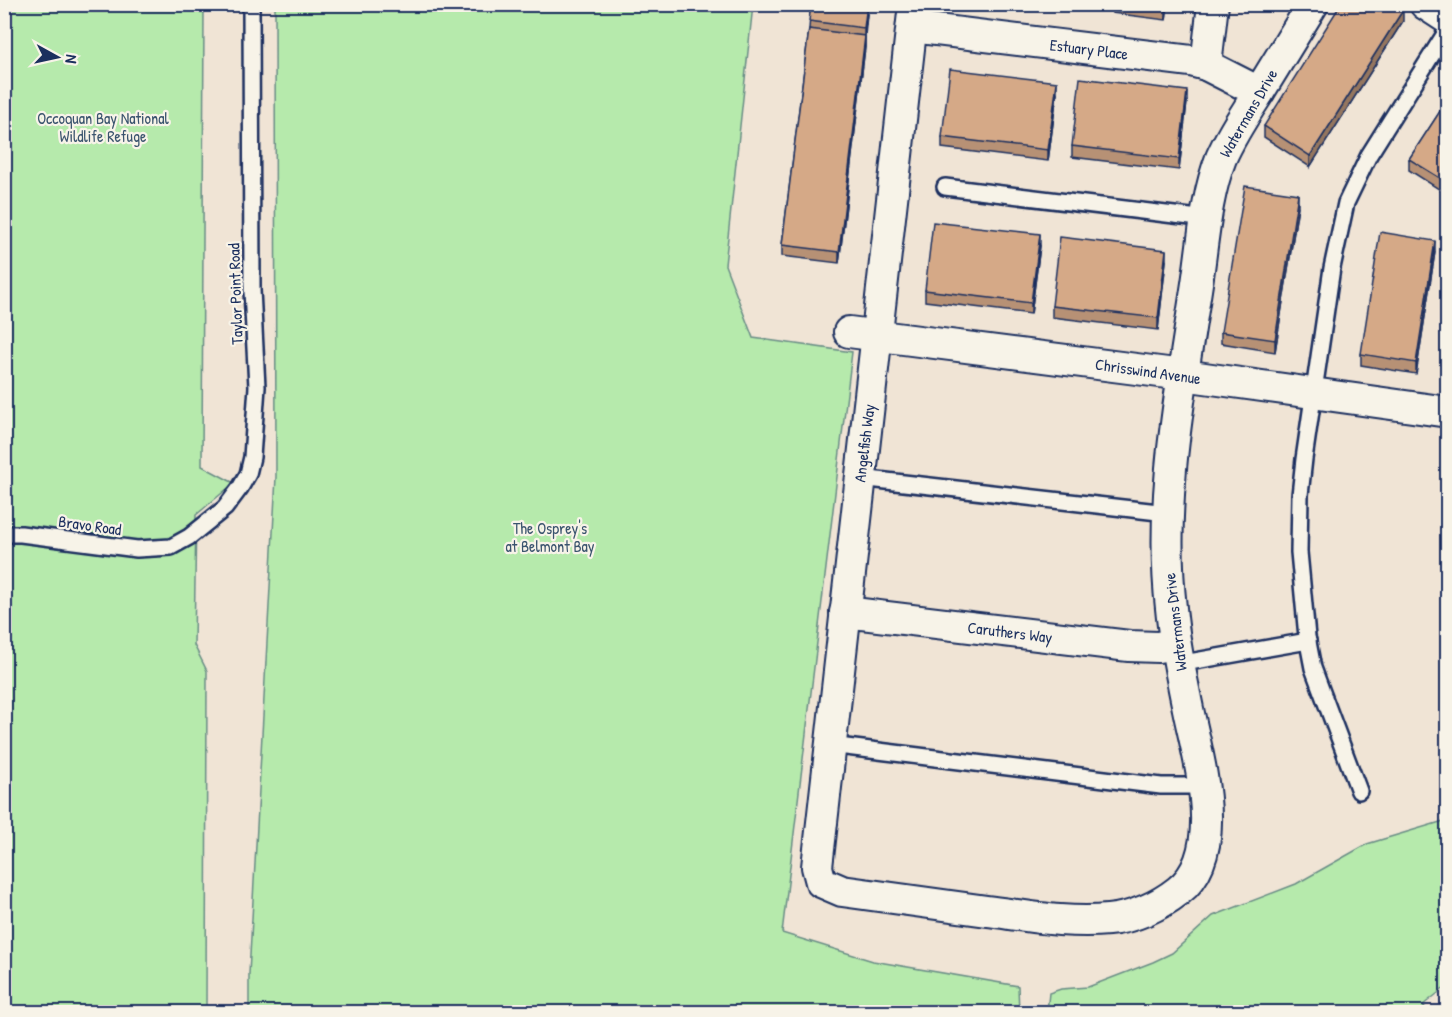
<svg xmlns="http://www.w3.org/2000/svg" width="1452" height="1017" font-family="'Patrick Hand',sans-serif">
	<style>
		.green { fill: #b6eaac; stroke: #688c85; stroke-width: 1.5 }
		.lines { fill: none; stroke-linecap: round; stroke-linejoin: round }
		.lane-casing { stroke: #1b2f5e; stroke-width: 20 }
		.street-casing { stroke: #1b2f5e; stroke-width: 34 }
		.lane { stroke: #f7f3e8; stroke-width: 15 }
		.street { stroke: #f7f3e8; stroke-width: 30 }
		.wall { fill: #b79174; stroke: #1b2f5e; stroke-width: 1.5 }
		.shaded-wall { fill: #95765e; stroke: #1b2f5e; stroke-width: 1.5 }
		.building { fill: #d5a987; stroke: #1b2f5e; stroke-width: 1.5 }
		.labels { text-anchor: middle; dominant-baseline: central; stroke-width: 4.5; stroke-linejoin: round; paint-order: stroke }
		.street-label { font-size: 16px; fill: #1b2f5e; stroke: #f7f3e8 }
		.park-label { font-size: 16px; fill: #3a546e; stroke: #f7f3e8 }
	</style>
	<rect width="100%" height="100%" fill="#f0e4d5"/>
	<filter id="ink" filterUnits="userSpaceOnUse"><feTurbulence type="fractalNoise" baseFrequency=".0167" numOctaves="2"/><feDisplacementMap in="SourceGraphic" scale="12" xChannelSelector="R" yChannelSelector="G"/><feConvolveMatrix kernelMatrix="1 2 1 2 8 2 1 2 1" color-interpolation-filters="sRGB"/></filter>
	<g filter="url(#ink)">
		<g class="green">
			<polygon points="5,5 204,5 202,466 234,483 196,515 194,645 207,671 206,1012 5,1012"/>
			<polygon points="275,5 753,5 725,265 753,338 852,352 782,933 873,961 1018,986 1019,1012 249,1012 249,974 276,477"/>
			<polygon points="1447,820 1447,986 1423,1005 1429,1012 1047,1012 1049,993 1061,989 1088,987 1153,962 1172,953 1213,916 1296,884 1367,844"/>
		</g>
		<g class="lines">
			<defs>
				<g id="lane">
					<polyline points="945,187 1207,219"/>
					<polyline points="860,478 1167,513"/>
					<polyline points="4,534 21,534 137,549 171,547 189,537 225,508 240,488 248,474 252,457 257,387 252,290 251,4"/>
					<polyline points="1178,664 1308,641"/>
					<polyline points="830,745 1161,786 1188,786 1203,784"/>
					<polyline points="1359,791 1313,668 1307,637 1299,552 1300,495 1304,459 1332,268 1346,203 1369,155 1448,29"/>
				</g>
				<g id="street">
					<path d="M 914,4 L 817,867 L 821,882 L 842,891 C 890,898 939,904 987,911 C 1027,916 1069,924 1108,920 C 1133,918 1159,906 1178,891 C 1228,853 1198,759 1188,709 C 1181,675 1174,642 1171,608 C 1159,501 1180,395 1196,290 C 1203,247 1205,199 1221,158 C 1230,137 1243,117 1256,97 C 1275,66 1294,35 1313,4"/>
					<polyline points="1425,4 1448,19"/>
					<polyline points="912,27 1191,61 1206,65 1259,92"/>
					<polyline points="1206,65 1213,4"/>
					<polyline points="849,332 1183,375 1448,412"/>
					<polyline points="845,612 1129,646 1158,647 1174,644"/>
				</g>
			</defs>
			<use href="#lane" class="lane-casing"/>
			<use href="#street" class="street-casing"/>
			<use href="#lane" class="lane"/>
			<use href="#street" class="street"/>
		</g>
		<g class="wall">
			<polygon points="811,4 868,4 865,36 865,47 839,263 782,256 782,245 809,29"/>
			<polygon points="1112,4 1168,4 1166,20 1112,13"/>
			<polygon points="1403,21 1310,167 1264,137 1264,126"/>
			<polygon points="1057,93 1048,161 942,148 942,137"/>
			<polygon points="1448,99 1448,195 1409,170 1409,159"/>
			<polygon points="1187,102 1179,170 1072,157 1072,146"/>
			<polygon points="1298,206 1275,352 1221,343 1221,332"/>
			<polygon points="1040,246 1031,314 925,301 925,290"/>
			<polygon points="1435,252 1416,374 1361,365 1361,354"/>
			<polygon points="1166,261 1158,330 1052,317 1052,306"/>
		</g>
		<g class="shaded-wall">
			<polygon points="867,4 868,4 864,39 864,28"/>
			<polygon points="1167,4 1168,4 1166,20 1166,9"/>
			<polygon points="1403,10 1403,21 1310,167 1310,156"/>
			<polygon points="865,36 865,47 839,263 839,252"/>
			<polygon points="1057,82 1057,93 1048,161 1048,150"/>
			<polygon points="1187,91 1187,102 1179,170 1179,159"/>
			<polygon points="1298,194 1298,206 1275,352 1275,340"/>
			<polygon points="1040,234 1040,246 1031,314 1031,303"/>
			<polygon points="1435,241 1435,252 1416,374 1416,363"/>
			<polygon points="1166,250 1166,261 1158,330 1158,318"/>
		</g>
		<g class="building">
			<polygon points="811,4 867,4 864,28 809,21"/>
			<polygon points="1134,4 1167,4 1166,9"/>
			<polygon points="1341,4 1395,4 1403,10 1310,156 1264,126"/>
			<polygon points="809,29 865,36 839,252 782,245"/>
			<polygon points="950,69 1057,82 1048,150 942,137"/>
			<polygon points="1080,78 1187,91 1179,159 1072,146"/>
			<polygon points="1448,99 1448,183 1409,159"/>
			<polygon points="1245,186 1298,194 1275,340 1221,332"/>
			<polygon points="933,222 1040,234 1031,303 925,290"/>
			<polygon points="1380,232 1435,241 1416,363 1361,354"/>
			<polygon points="1060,237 1166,250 1158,318 1052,306"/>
		</g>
	</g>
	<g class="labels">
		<g class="street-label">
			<text transform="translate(1089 49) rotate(7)">Estuary Place</text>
			<text transform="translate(1248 113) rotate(-60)">Watermans Drive</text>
			<text transform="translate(235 294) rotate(-92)">Taylor Point Road</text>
			<text transform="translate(1148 371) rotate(8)">Chrisswind Avenue</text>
			<text transform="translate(864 443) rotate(-83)">Angelfish Way</text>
			<text transform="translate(90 525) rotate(8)">Bravo Road</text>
			<text transform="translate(1175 622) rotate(-97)">Watermans Drive</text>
			<text transform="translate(1010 632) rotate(7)">Caruthers Way</text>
		</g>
		<g class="park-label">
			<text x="103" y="118">Occoquan Bay National<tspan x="103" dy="18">Wildlife Refuge</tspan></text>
			<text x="550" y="528">The Osprey's<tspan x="550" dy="18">at Belmont Bay</tspan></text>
		</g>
	</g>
	<rect width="1452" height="1017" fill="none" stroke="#f7f3e8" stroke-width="24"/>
	<rect x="12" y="12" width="1428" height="993" fill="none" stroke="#1b2f5e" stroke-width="2" filter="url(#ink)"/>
	<g transform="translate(57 57) rotate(98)" stroke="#f7f3e8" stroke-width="4.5" paint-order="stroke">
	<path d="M0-4.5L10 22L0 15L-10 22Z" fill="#1b2f5e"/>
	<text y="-9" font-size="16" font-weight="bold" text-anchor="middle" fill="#1b2f5e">N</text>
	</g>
</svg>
